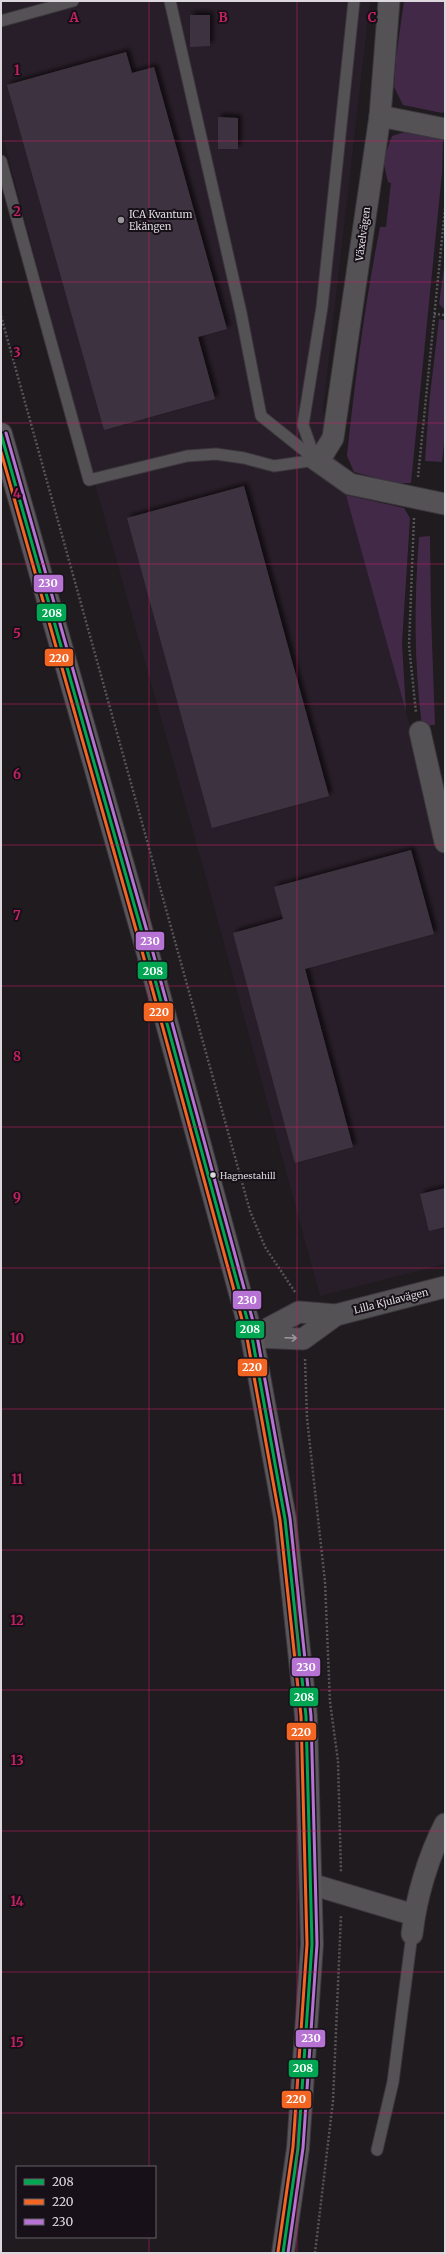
<svg xmlns="http://www.w3.org/2000/svg" width="446" height="2254" font-family="Merriweather,serif">
	<style>
		.built { fill: #281e29 }
		.green { fill: #422947 }
		.building { fill: #3e333f; filter: url(#shadow) }
		.lines { fill: none; stroke-linecap: round; stroke-linejoin: round }
		.service-casing { stroke: #3b373c; stroke-width: 13 }
		.minor-casing { stroke: #3b373c; stroke-width: 23 }
		.secondary-casing { stroke: #3b373c; stroke-width: 24 }
		.path { stroke: #565456; stroke-width: 2.5; stroke-dasharray: 2 2; stroke-linecap: butt }
		.service { stroke: #555256; stroke-width: 11 }
		.minor { stroke: #555256; stroke-width: 21 }
		.secondary { stroke: #5b565c; stroke-width: 22 }
		.bus-1-casing { stroke: #171018; stroke-width: 6 }
		.bus-2-casing { stroke: #171018; stroke-width: 6 }
		.bus-3-casing { stroke: #171018; stroke-width: 6 }
		.bus-1 { stroke: #00a651; stroke-width: 3 }
		.bus-2 { stroke: #f26522; stroke-width: 3 }
		.bus-3 { stroke: #b673d3; stroke-width: 3 }
		.oneway { stroke: #99959a }
		.grid { fill: none; stroke: #c32262; stroke-width: 1; stroke-opacity: 0.55 }
		.poi-dot { fill: #9a969b; stroke: #171018; stroke-width: 1.5 }
		.bus-dot { fill: #ddd8de; stroke: #171018; stroke-width: 1.5 }
		.labels { text-anchor: middle; dominant-baseline: central; stroke-width: 4; stroke-linejoin: round; paint-order: stroke }
		.bus-label { font-size: 9px; fill: #ddd8de; stroke: #171018; text-anchor: start }
		.poi-label { font-size: 10px; fill: #ddd8de; stroke: #171018; text-anchor: start }
		.street-label { font-size: 10px; fill: #ddd8de; stroke: #171018 }
		.grid-label { font-size: 13px; text-anchor: middle; font-weight: bold; fill: #c32262; stroke: #171018; stroke-width: 4; stroke-linejoin: round; paint-order: stroke }
		.line-badge { stroke: #171018; stroke-width: 1.5 }
		.badge-label { font-size: 11px; text-anchor: middle; font-weight: bold; fill: #fff }
	</style>
	<defs>
		<filter id="shadow"><feDropShadow dx="3.5" dy="-3.5" stdDeviation="2" flood-color="#0009"/></filter>
	</defs>
	<rect width="100%" height="100%" fill="#1f1b1f"/>
	<polygon class="built" points="1,1 370,1 323,409 406,712 445,841 445,1264 320,1296 207,881 98,495 1,130"/>
	<g class="green">
		<polygon points="404,1 445,1 445,112 442,113 403,105 394,87 396,57"/>
		<path d="M 411,130 L 443,138 L 442,173 L 411,483 L 394,483 L 354,472 L 347,456 C 355,379 365,303 380,227 L 386,227 L 391,183 L 388,182 L 383,160 L 392,136 Z"/>
		<polygon points="445,260 445,310 439,304"/>
		<polygon points="439,319 445,320 445,435 442,462 425,461 429,404"/>
		<polygon points="346,495 404,508 410,518 402,643 406,712"/>
		<path d="M 430,536 L 431,613 L 435,725 L 422,726 C 414,664 414,600 419,537 Z"/>
	</g>
	<g class="building">
		<polygon points="190,15 210,15 210,46 190,47"/>
		<polygon points="126,52 132,73 154,67 227,329 198,337 215,399 104,430 7,85"/>
		<polygon points="218,117 238,118 238,149 218,149"/>
		<polygon points="244,486 329,796 212,828 127,518"/>
		<polygon points="411,850 434,934 305,969 353,1147 295,1163 233,933 283,919 274,887"/>
		<polygon points="445,1188 445,1227 429,1231 420,1194"/>
	</g>
	<g class="lines">
		<defs>
			<g id="service">
				<polyline points="170,1 241,313 261,416 316,460"/>
				<polyline points="1,21 73,1"/>
				<polyline points="1,161 89,480 187,456 216,454 244,458 274,466 316,460"/>
				<polyline points="315,459 303,425 322,307 354,1"/>
				<polyline points="377,2150 393,2082 412,1934"/>
			</g>
			<g id="minor">
				<polyline points="389,1 380,116 333,438 325,451 316,460 350,484 445,504"/>
				<polyline points="380,116 445,129"/>
				<polyline points="420,732 445,842"/>
				<polyline points="252,1337 299,1312 336,1315 445,1287"/>
				<polyline points="254,1337 303,1339 336,1315"/>
				<polyline points="311,1884 414,1915"/>
				<path d="M 412,1934 C 416,1898 428,1857 445,1824"/>
			</g>
			<polyline id="secondary" points="1,434 147,950 252,1337 285,1519 306,1716 312,1944 298,2148 283,2253"/>
		</defs>
		<use href="#service" class="service-casing"/>
		<use href="#minor" class="minor-casing"/>
		<use href="#secondary" class="secondary-casing"/>
		<g class="path">
			<polyline points="434,314 445,315"/>
			<polyline points="1,316 250,1211 265,1247 295,1292"/>
			<polyline points="418,477 445,209"/>
			<polyline points="414,518 409,645 416,713"/>
			<polyline points="305,1359 307,1418 325,1582 330,1702 338,1761 341,1872"/>
			<polyline points="315,2253 333,2101 341,1915"/>
		</g>
		<use href="#service" class="service"/>
		<use href="#minor" class="minor"/>
		<use href="#secondary" class="secondary"/>
		<defs>
			<polyline id="bus-1" points="1,434 147,950 252,1337 285,1519 306,1716 312,1944 298,2148 283,2253"/>
			<polyline id="bus-2" points="1,452 142,951 247,1338 280,1520 301,1716 307,1944 293,2147 278,2252"/>
			<polyline id="bus-3" points="6,433 152,949 257,1336 290,1518 311,1716 317,1944 303,2148 288,2253"/>
		</defs>
		<use href="#bus-1" class="bus-1-casing"/>
		<use href="#bus-2" class="bus-2-casing"/>
		<use href="#bus-3" class="bus-3-casing"/>
		<use href="#bus-1" class="bus-1"/>
		<use href="#bus-2" class="bus-2"/>
		<use href="#bus-3" class="bus-3"/>
	</g>
	<defs><path id="oneway-shaft" d="M-6 0H5M1.5-3L5.5 0L1.5 3" fill="none" stroke-width="1.6" stroke-linecap="round" stroke-linejoin="round"/></defs>
	<use class="oneway" href="#oneway-shaft" transform="translate(291 1338) rotate(2)"/>
	<path class="grid" d="M 149,1 L 149,2167M 297,1 L 297,2253M 1,141 L 445,141M 1,282 L 445,282M 1,423 L 445,423M 1,564 L 445,564M 1,704 L 445,704M 1,845 L 445,845M 1,986 L 445,986M 1,1127 L 445,1127M 1,1268 L 445,1268M 1,1409 L 445,1409M 1,1550 L 445,1550M 1,1690 L 445,1690M 1,1831 L 445,1831M 1,1972 L 445,1972M 1,2113 L 445,2113M 149,2237 L 149,2253"/>
	<circle class="poi-dot" cx="121" cy="220" r="4"/>
	<circle class="bus-dot" cx="213" cy="1175" r="3.5"/>
	<g class="labels">
		<g class="bus-label">
			<text x="220" y="1175">Hagnestahill</text>
		</g>
		<g class="poi-label">
			<text x="129" y="214">ICA Kvantum<tspan x="129" dy="12">Ekängen</tspan></text>
		</g>
		<g class="street-label">
			<text transform="translate(363 234) rotate(-82)">Växelvägen</text>
			<text transform="translate(391 1301) rotate(-14)">Lilla Kjulavägen</text>
		</g>
	</g>
	<g class="grid-label">
		<text x="74" y="22">A</text>
		<text x="223" y="22">B</text>
		<text x="372" y="22">C</text>
		<text x="17" y="75">1</text>
		<text x="17" y="216">2</text>
		<text x="17" y="357">3</text>
		<text x="17" y="498">4</text>
		<text x="17" y="638">5</text>
		<text x="17" y="779">6</text>
		<text x="17" y="920">7</text>
		<text x="17" y="1061">8</text>
		<text x="17" y="1202">9</text>
		<text x="17" y="1343">10</text>
		<text x="17" y="1484">11</text>
		<text x="17" y="1625">12</text>
		<text x="17" y="1765">13</text>
		<text x="17" y="1906">14</text>
		<text x="17" y="2047">15</text>
	</g>
	<g class="line-badge">
		<rect x="33" y="574" width="31" height="19" rx="4" fill="#b673d3"/>
		<rect x="36" y="603" width="31" height="19" rx="4" fill="#00a651"/>
		<rect x="44" y="648" width="30" height="19" rx="4" fill="#f26522"/>
		<rect x="135" y="931" width="30" height="20" rx="4" fill="#b673d3"/>
		<rect x="137" y="961" width="31" height="19" rx="4" fill="#00a651"/>
		<rect x="143" y="1002" width="31" height="20" rx="4" fill="#f26522"/>
		<rect x="232" y="1290" width="30" height="20" rx="4" fill="#b673d3"/>
		<rect x="235" y="1320" width="30" height="19" rx="4" fill="#00a651"/>
		<rect x="237" y="1358" width="31" height="19" rx="4" fill="#f26522"/>
		<rect x="291" y="1657" width="30" height="20" rx="4" fill="#b673d3"/>
		<rect x="289" y="1687" width="30" height="20" rx="4" fill="#00a651"/>
		<rect x="286" y="1722" width="31" height="19" rx="4" fill="#f26522"/>
		<rect x="295" y="2029" width="31" height="19" rx="4" fill="#b673d3"/>
		<rect x="288" y="2059" width="31" height="19" rx="4" fill="#00a651"/>
		<rect x="281" y="2090" width="31" height="19" rx="4" fill="#f26522"/>
	</g>
	<g class="badge-label">
		<text x="48" y="587">230</text>
		<text x="52" y="617">208</text>
		<text x="59" y="662">220</text>
		<text x="150" y="945">230</text>
		<text x="153" y="975">208</text>
		<text x="159" y="1016">220</text>
		<text x="247" y="1304">230</text>
		<text x="250" y="1333">208</text>
		<text x="252" y="1371">220</text>
		<text x="306" y="1671">230</text>
		<text x="304" y="1701">208</text>
		<text x="301" y="1736">220</text>
		<text x="311" y="2042">230</text>
		<text x="303" y="2072">208</text>
		<text x="296" y="2103">220</text>
	</g>
	<rect width="446" height="2254" fill="none" stroke="#ddd8de" stroke-width="4"/>
	<rect x="16" y="2166" width="140" height="72" fill="#171018" stroke="#666067"/>
	<rect x="24" y="2179" width="20" height="6" fill="#00a651" stroke="#666067"/>
	<text x="52" y="2186" font-size="12" fill="#ddd8de">208</text>
	<rect x="24" y="2199" width="20" height="6" fill="#f26522" stroke="#666067"/>
	<text x="52" y="2206" font-size="12" fill="#ddd8de">220</text>
	<rect x="24" y="2219" width="20" height="6" fill="#b673d3" stroke="#666067"/>
	<text x="52" y="2226" font-size="12" fill="#ddd8de">230</text>
</svg>
